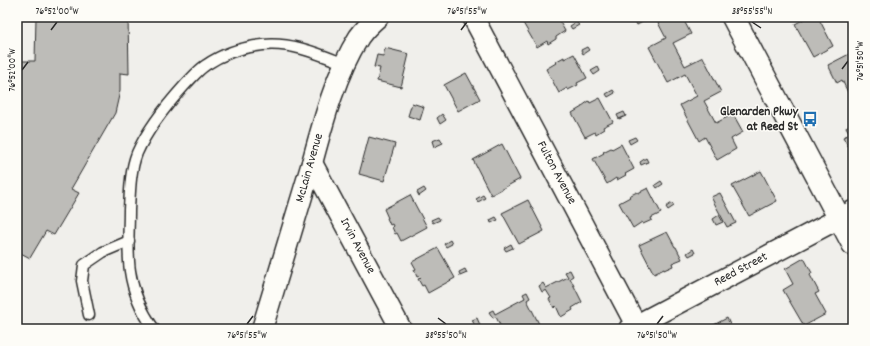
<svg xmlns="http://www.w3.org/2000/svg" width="870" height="346" font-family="Dekko,sans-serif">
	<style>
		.building { fill: #bdbcb8; stroke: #2b2b2b }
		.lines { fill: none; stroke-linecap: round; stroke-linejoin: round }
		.service-casing { stroke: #2b2b2b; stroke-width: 13 }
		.minor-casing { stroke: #2b2b2b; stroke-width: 23 }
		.tertiary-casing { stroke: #2b2b2b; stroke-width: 25 }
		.service { stroke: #fdfcf7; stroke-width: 10 }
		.minor { stroke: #fdfcf7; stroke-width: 20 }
		.tertiary { stroke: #fdfcf7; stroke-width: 22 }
		.ticks { fill: none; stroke: #2b2b2b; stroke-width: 1.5 }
		.labels { text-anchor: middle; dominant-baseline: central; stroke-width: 3; stroke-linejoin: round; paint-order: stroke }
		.poi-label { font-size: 13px; font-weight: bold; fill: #2b2b2b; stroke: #fdfcf7; text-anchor: end }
		.street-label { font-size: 13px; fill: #2b2b2b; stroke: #fdfcf7 }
		.neatline { fill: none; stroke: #2b2b2b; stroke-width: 1.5 }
		.ticks-label { font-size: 10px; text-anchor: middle; fill: #2b2b2b }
	</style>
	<rect width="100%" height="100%" fill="#f0efeb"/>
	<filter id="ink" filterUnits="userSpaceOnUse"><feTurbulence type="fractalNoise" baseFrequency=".025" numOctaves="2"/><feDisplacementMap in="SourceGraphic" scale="8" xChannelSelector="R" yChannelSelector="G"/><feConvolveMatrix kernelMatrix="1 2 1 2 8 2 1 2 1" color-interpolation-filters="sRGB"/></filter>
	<g filter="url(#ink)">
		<g class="building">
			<polygon points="36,17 128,17 129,74 120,73 120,91 115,113 71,189 79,193 54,235 46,231 30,258 17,251 17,84 19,83 21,80 21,61 35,61"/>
			<polygon points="533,17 557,17 565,31 556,37 556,39 548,44 547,41 537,47 523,23"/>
			<polygon points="633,17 652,17 637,25"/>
			<polygon points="655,17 682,17 691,34 673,43 685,66 703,57 721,92 704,101 716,123 733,114 743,132 731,139 736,149 717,160 705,137 699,141 680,105 697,96 685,74 668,83 649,47 666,38"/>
			<polygon points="808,17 818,17 833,46 813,57 795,24"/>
			<polygon points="576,22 579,25 572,29 570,26"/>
			<polygon points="587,47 589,50 583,54 581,50"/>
			<polygon points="385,48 409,54 401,87 377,81 380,68 374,67 377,55 383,56"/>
			<polygon points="853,52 853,100 852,101 842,80 837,83 828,65"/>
			<polygon points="574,54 587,78 577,83 578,85 568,90 567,88 559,93 546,69 556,63 555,62 564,57 564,59"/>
			<polygon points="598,67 600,71 594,75 591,71"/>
			<polygon points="466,73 480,99 458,111 444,85"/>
			<polygon points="613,90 615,93 608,97 606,94"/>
			<polygon points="600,98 613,122 603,127 604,129 596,134 595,132 585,137 572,113 582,107 582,106 589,101 590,103"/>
			<polygon points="412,103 424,107 420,120 408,116"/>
			<polygon points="624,112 626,116 619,119 617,115"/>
			<polygon points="442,114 446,120 440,124 437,118"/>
			<polygon points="853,123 853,143 848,146 843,137 850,134 846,127"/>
			<polygon points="369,137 395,144 384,181 359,174"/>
			<polygon points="635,137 637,140 630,144 628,140"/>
			<polygon points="440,138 443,143 434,147 432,141"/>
			<polygon points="502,144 520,179 491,195 473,160"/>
			<polygon points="621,144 634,169 625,174 626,175 617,180 616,178 607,184 593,159 604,153 603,152 611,148 612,149"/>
			<polygon points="646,158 648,162 641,165 640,162"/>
			<polygon points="761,171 777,201 749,216 732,186"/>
			<polygon points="661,181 663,184 657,188 655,185"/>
			<polygon points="424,188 426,191 419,196 417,192"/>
			<polygon points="648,188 661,213 651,218 652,220 643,224 642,222 633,228 619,203 630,197 629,196 637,192 638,193"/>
			<polygon points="720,193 736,223 727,227 711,197"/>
			<polygon points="410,195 427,227 401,241 397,233 395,234 392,227 393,226 392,224 390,225 387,218 388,218 384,209"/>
			<polygon points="483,195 485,198 478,202 476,199"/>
			<polygon points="528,200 544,231 519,244 502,213"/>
			<polygon points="672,203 674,206 668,210 666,207"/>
			<polygon points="719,215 723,222 716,225 713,219"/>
			<polygon points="438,217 440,220 433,223 431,220"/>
			<polygon points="496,217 498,220 491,223 490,220"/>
			<polygon points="667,232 675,247 676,247 682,259 672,263 673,266 664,270 664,269 654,274 639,245"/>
			<polygon points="450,240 452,244 446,247 444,244"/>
			<polygon points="511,244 513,248 506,251 504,248"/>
			<polygon points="438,248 455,278 428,293 424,285 422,286 418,279 421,278 419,276 417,277 414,270 416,269 412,262"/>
			<polygon points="693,249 695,253 689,256 687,253"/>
			<polygon points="804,258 812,273 810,275 819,292 815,294 826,314 804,326 783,290 793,284 785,269"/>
			<polygon points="465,269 467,273 460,276 459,272"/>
			<polygon points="570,270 573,276 570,278 582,302 572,308 573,310 561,317 556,306 554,308 549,299 551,298 546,290 542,292 539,286 543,283 546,288 568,277 565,272"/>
			<polygon points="527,292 530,298 527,300 540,326 534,329 502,329 496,317 493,318 489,312 493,310 495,314 525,298 523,294"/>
			<polygon points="477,318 480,325 477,326 478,329 468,329 475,326 472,320"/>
			<polygon points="727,318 732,329 706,329"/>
		</g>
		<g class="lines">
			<defs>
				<g id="service">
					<polyline points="89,315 82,281 84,265 103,252 129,241"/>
					<path d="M 154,329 C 142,312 133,292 130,271 C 127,251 129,230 129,210 C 130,191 130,171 137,153 C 148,128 166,106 184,86 C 191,79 198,70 206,65 C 222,54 243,47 263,45 C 292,42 319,54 345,64"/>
				</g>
				<g id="minor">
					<polyline points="473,17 638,329"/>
					<polyline points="312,163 401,329"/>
					<path d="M 262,329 L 312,163 C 323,122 336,73 359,37 C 364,30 371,23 378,17"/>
					<polyline points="629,329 853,211"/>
				</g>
				<polyline id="tertiary" points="733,17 853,244"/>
			</defs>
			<use href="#service" class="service-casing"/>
			<use href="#minor" class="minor-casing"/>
			<use href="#tertiary" class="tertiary-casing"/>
			<use href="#service" class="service"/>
			<use href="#minor" class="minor"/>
			<use href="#tertiary" class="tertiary"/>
		</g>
	</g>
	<path class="ticks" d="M 752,22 L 761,28M 51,30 L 57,22M 461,30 L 467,22M 842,69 L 848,61M 22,70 L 28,62M 438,318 L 446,324M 247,324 L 253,316M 657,324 L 663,316"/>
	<defs>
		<symbol id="bus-bare" viewBox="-9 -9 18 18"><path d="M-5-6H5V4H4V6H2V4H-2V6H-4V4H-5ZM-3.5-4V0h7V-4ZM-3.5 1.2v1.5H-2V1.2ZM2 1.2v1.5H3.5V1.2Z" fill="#1f6fb2" stroke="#fdfcf7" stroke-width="2.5" paint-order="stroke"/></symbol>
	</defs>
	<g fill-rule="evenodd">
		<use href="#bus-bare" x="799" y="108" width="22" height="22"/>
	</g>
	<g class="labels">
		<g class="poi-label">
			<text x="798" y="112">Glenarden Pkwy<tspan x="798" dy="15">at Reed St</tspan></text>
		</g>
		<g class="street-label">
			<text transform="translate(310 168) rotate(-74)">McLain Avenue</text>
			<text transform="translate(556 173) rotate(62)">Fulton Avenue</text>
			<text transform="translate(357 246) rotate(62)">Irvin Avenue</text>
			<text transform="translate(741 270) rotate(-28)">Reed Street</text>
		</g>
	</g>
	<rect width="870" height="346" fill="none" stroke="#fdfcf7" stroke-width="44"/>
	<rect x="22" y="22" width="826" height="302" class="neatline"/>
	<g class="ticks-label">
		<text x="57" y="14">76°52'00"W</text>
		<text x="467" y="14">76°51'55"W</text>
		<text x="752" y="14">38°55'55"N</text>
		<text transform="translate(859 61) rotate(-90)" y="4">76°51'50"W</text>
		<text transform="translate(11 70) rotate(-90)" y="4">76°52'00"W</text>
		<text x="247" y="338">76°51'55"W</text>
		<text x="446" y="338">38°55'50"N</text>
		<text x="657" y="338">76°51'50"W</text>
	</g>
</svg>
